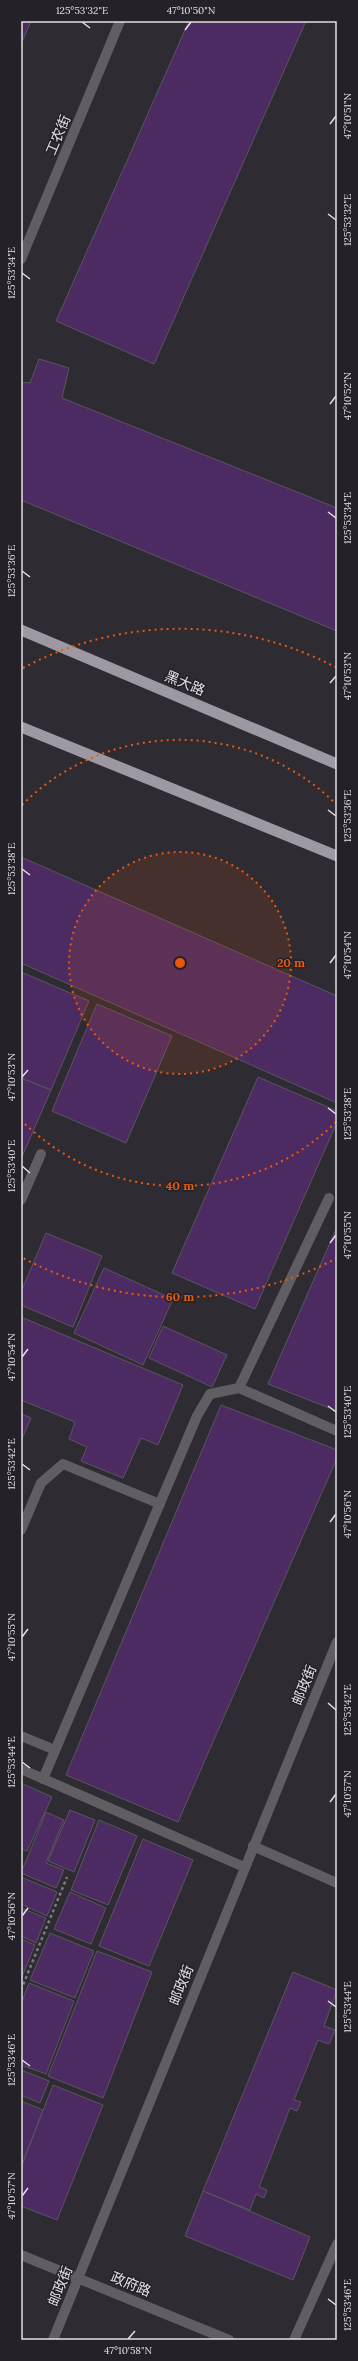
<svg xmlns="http://www.w3.org/2000/svg" width="358" height="2361" font-family="Lora,'Noto Sans SC',serif">
	<style>
		.building { fill: #4b2b62; stroke: #5a555f }
		.lines { fill: none; stroke-linecap: round; stroke-linejoin: round }
		.path { stroke: #7d7a81; stroke-width: 2.5; stroke-dasharray: 3 3; stroke-linecap: butt }
		.service { stroke: #605e62; stroke-width: 10 }
		.minor { stroke: #605e62; stroke-width: 10 }
		.tertiary { stroke: #605e62; stroke-width: 10 }
		.trunk { stroke: #9d98a2; stroke-width: 11 }
		.ticks { fill: none; stroke: #e2dfe4; stroke-width: 1.5 }
		.ring { fill: none; stroke: #e8590c; stroke-width: 2; stroke-dasharray: 2 4 }
		.labels { text-anchor: middle; dominant-baseline: central; stroke-width: 3; stroke-linejoin: round; paint-order: stroke }
		.street-label { font-size: 14px; fill: #e2dfe4; stroke: #252129 }
		.centre { fill: #e8590c; stroke: #252129; stroke-width: 2 }
		.ring-label { font-size: 12px; text-anchor: middle; font-weight: bold; fill: #e8590c; stroke: #252129; stroke-width: 3; stroke-linejoin: round; paint-order: stroke }
		.neatline { fill: none; stroke: #e2dfe4; stroke-width: 1.5 }
		.ticks-label { font-size: 10px; text-anchor: middle; fill: #e2dfe4 }
	</style>
	<rect width="100%" height="100%" fill="#2f2b33"/>
	<g class="building">
		<polygon points="21,21 31,21 21,44"/>
		<polygon points="189,21 306,21 154,364 56,321"/>
		<polygon points="39,359 69,368 62,398 337,508 337,631 21,500 21,382 30,383"/>
		<polygon points="21,857 337,996 337,1103 21,963"/>
		<polygon points="21,972 89,1001 51,1090 21,1078"/>
		<polygon points="97,1004 172,1036 126,1143 52,1111"/>
		<polygon points="258,1077 337,1111 337,1122 255,1309 172,1273"/>
		<polygon points="21,1078 51,1090 21,1159"/>
		<polygon points="337,1227 337,1411 268,1384"/>
		<polygon points="46,1233 102,1256 73,1327 21,1305 21,1292"/>
		<polygon points="104,1268 173,1299 143,1365 74,1333"/>
		<polygon points="21,1317 183,1385 158,1445 141,1438 123,1478 81,1461 87,1447 69,1439 75,1422 21,1400"/>
		<polygon points="163,1326 227,1355 212,1387 149,1358"/>
		<polygon points="221,1405 337,1450 337,1458 178,1822 66,1775"/>
		<polygon points="21,1414 31,1418 21,1441"/>
		<polygon points="21,1783 52,1797 27,1851 21,1849"/>
		<polygon points="70,1810 95,1820 74,1872 48,1861"/>
		<polygon points="46,1812 64,1820 46,1863 64,1870 56,1888 21,1873"/>
		<polygon points="99,1820 137,1836 108,1905 71,1890"/>
		<polygon points="143,1839 193,1860 149,1966 99,1946"/>
		<polygon points="21,1877 57,1892 47,1916 21,1904"/>
		<polygon points="70,1892 106,1908 91,1944 54,1929"/>
		<polygon points="21,1908 46,1918 36,1943 21,1936"/>
		<polygon points="50,1933 94,1951 75,1998 30,1980"/>
		<polygon points="21,1939 35,1945 21,1979"/>
		<polygon points="97,1951 152,1972 103,2098 48,2076"/>
		<polygon points="293,1972 337,1990 324,2026 335,2030 329,2044 318,2040 294,2100 301,2102 297,2111 290,2108 259,2187 267,2190 264,2198 256,2194 250,2210 203,2191"/>
		<polygon points="29,1983 74,2001 46,2074 21,2065 21,2004"/>
		<polygon points="21,2070 49,2081 40,2103 21,2095"/>
		<polygon points="53,2085 103,2105 57,2220 21,2206 21,2167"/>
		<polygon points="21,2101 43,2110 21,2167"/>
		<polygon points="203,2191 310,2237 293,2280 185,2236"/>
	</g>
	<g class="lines">
		<polyline class="path" points="21,1990 67,1877"/>
		<g class="service">
			<polyline points="21,1200 41,1154"/>
			<polyline points="239,1388 329,1198"/>
			<polyline points="21,1530 41,1483 63,1464 160,1504"/>
			<polyline points="21,1736 55,1750"/>
			<polyline points="21,1769 244,1867"/>
			<polyline points="43,1779 197,1416 210,1394 239,1388 337,1431"/>
			<polyline points="253,1846 337,1883"/>
			<polyline points="294,2340 337,2244"/>
		</g>
		<polyline class="minor" points="53,2340 337,1642"/>
		<g class="tertiary">
			<polyline points="21,259 120,21"/>
			<polyline points="21,2255 229,2340"/>
		</g>
		<g class="trunk">
			<polyline points="21,630 337,764"/>
			<polyline points="21,727 337,856"/>
		</g>
	</g>
	<path class="ticks" d="M 82,22 L 90,28M 185,30 L 191,22M 330,124 L 336,116M 328,214 L 336,220M 22,273 L 30,279M 330,404 L 336,396M 328,512 L 336,518M 22,571 L 30,577M 330,683 L 336,676M 328,810 L 336,816M 22,869 L 30,875M 330,963 L 336,955M 22,1077 L 28,1070M 328,1108 L 336,1114M 22,1166 L 30,1173M 330,1243 L 336,1235M 22,1357 L 28,1349M 328,1406 L 336,1412M 22,1464 L 30,1470M 330,1522 L 336,1514M 22,1637 L 28,1629M 328,1703 L 336,1710M 22,1762 L 30,1768M 330,1802 L 336,1794M 22,1916 L 28,1908M 328,2001 L 336,2007M 22,2060 L 30,2066M 22,2196 L 28,2188M 328,2299 L 336,2305M 128,2339 L 135,2331"/>
	<circle cx="180" cy="963" r="111" fill="#e8590c" fill-opacity=".12"/>
	<g class="ring">
		<circle cx="180" cy="963" r="111"/>
		<path d="M336 1122A223 223 0 0 1 22 1121M22 805A223 223 0 0 1 336 804"/>
		<path d="M337 1258A334 334 0 0 1 23 1258M23 668A334 334 0 0 1 337 668"/>
	</g>
	<g class="labels">
		<g class="street-label">
			<text transform="translate(58 135) rotate(-67)">工农街</text>
			<text transform="translate(185 683) rotate(23)">黑大路</text>
			<text transform="translate(304 1685) rotate(-68)">邮政街</text>
			<text transform="translate(181 1985) rotate(-68)">邮政街</text>
			<text transform="translate(131 2284) rotate(22)">政府路</text>
			<text transform="translate(60 2286) rotate(-68)">邮政街</text>
		</g>
	</g>
	<circle cx="180" cy="963" r="6" class="centre"/>
	<g class="ring-label">
		<text x="291" y="967">20 m</text>
		<text x="180" y="1190">40 m</text>
		<text x="180" y="1301">60 m</text>
	</g>
	<rect width="358" height="2361" fill="none" stroke="#252129" stroke-width="44"/>
	<rect x="22" y="22" width="314" height="2317" class="neatline"/>
	<g class="ticks-label">
		<text x="82" y="14">125°53'32"E</text>
		<text x="191" y="14">47°10'50"N</text>
		<text transform="translate(347 116) rotate(-90)" y="4">47°10'51"N</text>
		<text transform="translate(347 220) rotate(-90)" y="4">125°53'32"E</text>
		<text transform="translate(11 273) rotate(-90)" y="4">125°53'34"E</text>
		<text transform="translate(347 396) rotate(-90)" y="4">47°10'52"N</text>
		<text transform="translate(347 518) rotate(-90)" y="4">125°53'34"E</text>
		<text transform="translate(11 571) rotate(-90)" y="4">125°53'36"E</text>
		<text transform="translate(347 676) rotate(-90)" y="4">47°10'53"N</text>
		<text transform="translate(347 816) rotate(-90)" y="4">125°53'36"E</text>
		<text transform="translate(11 869) rotate(-90)" y="4">125°53'38"E</text>
		<text transform="translate(347 955) rotate(-90)" y="4">47°10'54"N</text>
		<text transform="translate(11 1077) rotate(-90)" y="4">47°10'53"N</text>
		<text transform="translate(347 1114) rotate(-90)" y="4">125°53'38"E</text>
		<text transform="translate(11 1166) rotate(-90)" y="4">125°53'40"E</text>
		<text transform="translate(347 1235) rotate(-90)" y="4">47°10'55"N</text>
		<text transform="translate(11 1357) rotate(-90)" y="4">47°10'54"N</text>
		<text transform="translate(347 1412) rotate(-90)" y="4">125°53'40"E</text>
		<text transform="translate(11 1464) rotate(-90)" y="4">125°53'42"E</text>
		<text transform="translate(347 1514) rotate(-90)" y="4">47°10'56"N</text>
		<text transform="translate(11 1637) rotate(-90)" y="4">47°10'55"N</text>
		<text transform="translate(347 1710) rotate(-90)" y="4">125°53'42"E</text>
		<text transform="translate(11 1762) rotate(-90)" y="4">125°53'44"E</text>
		<text transform="translate(347 1794) rotate(-90)" y="4">47°10'57"N</text>
		<text transform="translate(11 1916) rotate(-90)" y="4">47°10'56"N</text>
		<text transform="translate(347 2007) rotate(-90)" y="4">125°53'44"E</text>
		<text transform="translate(11 2060) rotate(-90)" y="4">125°53'46"E</text>
		<text transform="translate(11 2196) rotate(-90)" y="4">47°10'57"N</text>
		<text transform="translate(347 2305) rotate(-90)" y="4">125°53'46"E</text>
		<text x="128" y="2354">47°10'58"N</text>
	</g>
</svg>
